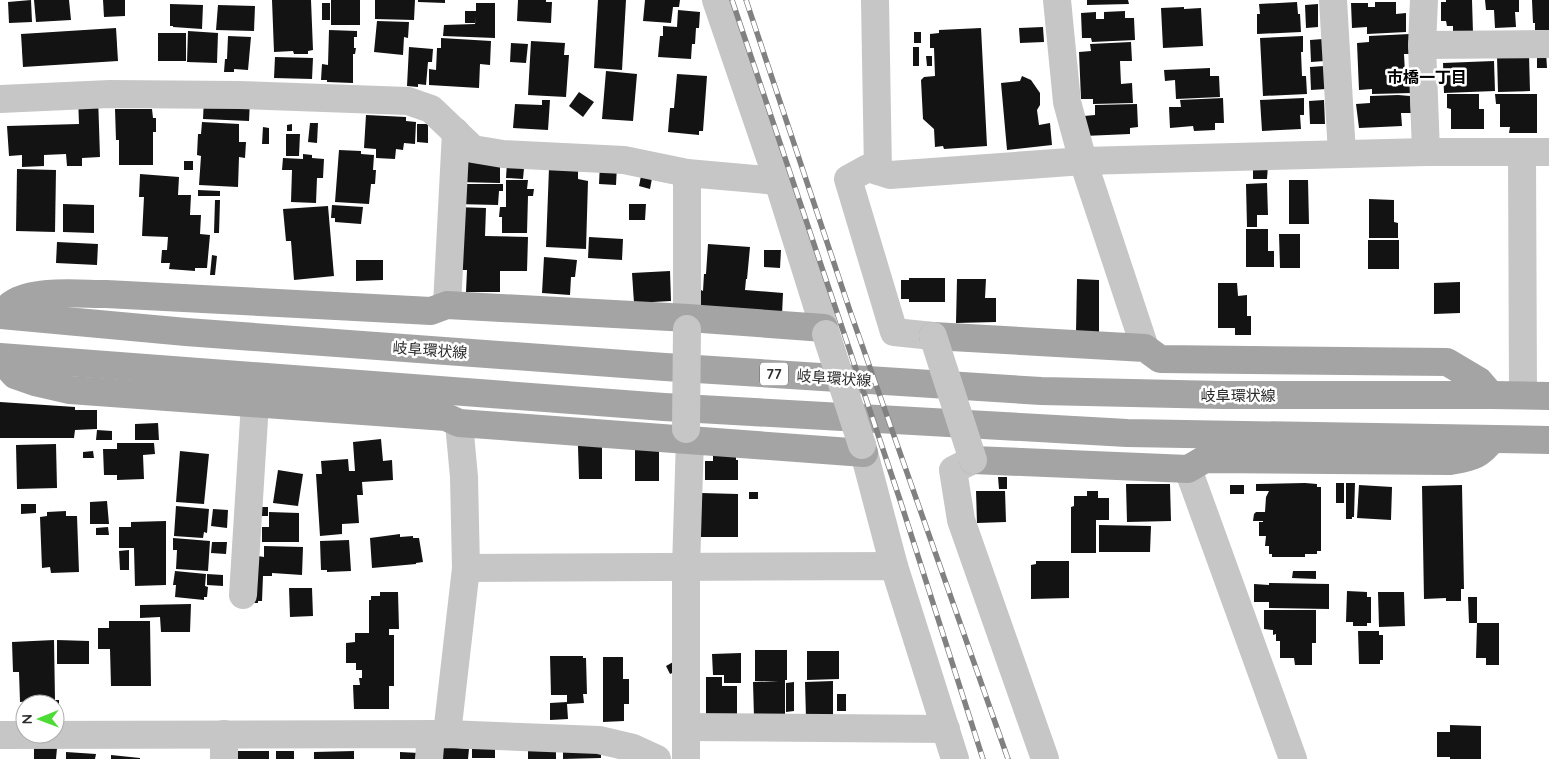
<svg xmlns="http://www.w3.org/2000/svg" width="1549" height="759" font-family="Quicksand,'Noto Sans JP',sans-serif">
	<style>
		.building { fill: #131313 }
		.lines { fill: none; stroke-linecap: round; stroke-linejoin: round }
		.minor { stroke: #c6c6c6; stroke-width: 28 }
		.major { stroke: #a4a4a4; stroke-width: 28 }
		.rail-casing { stroke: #818181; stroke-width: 5.5 }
		.rail { stroke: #fff; stroke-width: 4; stroke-dasharray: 11; stroke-linecap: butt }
		.minor-bridge { stroke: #c6c6c6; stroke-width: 28 }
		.labels { text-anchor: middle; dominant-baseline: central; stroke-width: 5; stroke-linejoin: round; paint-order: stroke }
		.shield { fill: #fff; stroke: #6b6b6b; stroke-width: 1 }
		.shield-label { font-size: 14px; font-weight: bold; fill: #2c2c2c }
		.street-label { font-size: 15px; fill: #2c2c2c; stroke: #fff }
		.neighbourhood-label { font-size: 16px; font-weight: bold; fill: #000; stroke: #fff }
	</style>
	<rect width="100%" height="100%" fill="#fff"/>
	<g class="building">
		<polygon points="31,0 32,22 9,23 8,2"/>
		<polygon points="34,0 69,0 71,20 36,22"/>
		<polygon points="103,0 125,0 125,16 104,17"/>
		<polygon points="272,0 311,0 313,50 308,51 308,54 294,54 293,51 274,52"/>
		<rect x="331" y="0" width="29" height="25"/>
		<polygon points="375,0 415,0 414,20 375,19"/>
		<polygon points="418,0 445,0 445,3 418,2"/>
		<polygon points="518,0 546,0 546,2 552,2 551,23 517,21"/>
		<polygon points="598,0 626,0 622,70 594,68"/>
		<polygon points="645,0 680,0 679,7 673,7 671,23 643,21"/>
		<polygon points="1087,0 1128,0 1129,4 1087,5"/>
		<polygon points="1446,0 1472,0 1473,33 1453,34 1453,26 1447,26 1446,21 1441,21 1441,2 1446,2"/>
		<polygon points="1485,0 1519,0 1519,12 1515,12 1516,27 1495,28 1494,10 1486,10"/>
		<polygon points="1532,0 1549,0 1549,30 1535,30 1535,23 1533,23"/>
		<polygon points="1297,2 1298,14 1300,14 1301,32 1257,34 1257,14 1260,14 1259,4"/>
		<polygon points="1375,2 1396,2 1396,14 1406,13 1406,32 1367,34 1367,27 1352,28 1351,3 1368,3 1368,7 1375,7"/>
		<rect x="322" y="3" width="8" height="17"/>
		<polygon points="476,3 495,3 495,38 443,36 444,25 475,24 476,16 475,23 465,23 465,11 476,11"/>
		<polygon points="170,4 203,5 202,29 173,27 173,26 170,26"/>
		<polygon points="1318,4 1318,27 1306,28 1305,5"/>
		<polygon points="218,5 255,6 254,31 216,30"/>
		<polygon points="1184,7 1184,9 1201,8 1203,46 1163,48 1161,8"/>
		<polygon points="678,10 700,12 699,28 696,28 695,44 692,44 691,59 658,57 660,36 663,36 663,26 677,27"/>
		<polygon points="1125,11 1125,18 1134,18 1135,40 1092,42 1091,38 1082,38 1081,13 1096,12 1096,19 1104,19 1104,12"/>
		<polygon points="377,21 409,22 408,38 404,37 403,55 374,52"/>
		<polygon points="1043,27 1044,42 1020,43 1019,28"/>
		<polygon points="116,28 118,61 23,67 21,34"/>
		<polygon points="981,28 987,146 944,149 943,146 935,147 934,129 923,119 921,80 924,77 935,76 934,48 930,48 930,34 939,33 939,30"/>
		<polygon points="329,30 357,31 357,37 354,37 354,48 356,48 355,54 353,54 353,83 327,82 327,80 321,80 322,64 328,65"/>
		<polygon points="188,31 218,33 217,63 187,62"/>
		<rect x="914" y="32" width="7" height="11"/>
		<rect x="158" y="33" width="28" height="28"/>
		<polygon points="1410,34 1411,54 1404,54 1405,73 1411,73 1412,93 1372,94 1372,89 1359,90 1357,43 1369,42 1369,36"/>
		<polygon points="228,36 251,37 248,70 234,69 234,72 224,72 225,59 227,59"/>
		<polygon points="1303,36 1303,52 1301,52 1302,76 1306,76 1307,94 1263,96 1260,38"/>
		<polygon points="441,38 491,41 490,65 480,64 479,88 429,85 429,69 436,70 437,48 441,48"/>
		<polygon points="1323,39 1325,61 1311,62 1310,40"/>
		<polygon points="531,41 565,43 564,55 569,55 566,97 528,95"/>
		<polygon points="1131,42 1132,61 1120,61 1121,84 1132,83 1133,103 1093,104 1093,99 1081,99 1079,52 1091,51 1090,44"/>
		<polygon points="511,43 528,44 526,63 510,62"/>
		<polygon points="409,47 433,49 432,62 428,62 426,85 418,84 418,87 407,86"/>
		<rect x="913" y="47" width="6" height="19"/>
		<polygon points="1546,52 1547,68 1537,68 1537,53"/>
		<polygon points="1529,55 1530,91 1498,92 1497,56"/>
		<polygon points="926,56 932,56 932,66 927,66"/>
		<polygon points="275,57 313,58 312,79 274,78"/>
		<polygon points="1494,61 1495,91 1444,93 1443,63"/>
		<polygon points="1324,66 1326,89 1311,90 1310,67"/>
		<polygon points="1210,68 1210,76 1219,76 1220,97 1176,99 1175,80 1165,81 1164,70"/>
		<polygon points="606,71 637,74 633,121 602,119"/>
		<polygon points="677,74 707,76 703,131 699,131 699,135 668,132 670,108 674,108"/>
		<polygon points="1022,76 1031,80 1040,93 1040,105 1037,110 1039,125 1050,123 1052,145 1007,150 1001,83 1020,81"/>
		<polygon points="579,92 594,102 583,117 569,106"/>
		<polygon points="1447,94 1479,94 1479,109 1484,109 1484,129 1451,129 1451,109 1447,108"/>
		<polygon points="1495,94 1537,94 1537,133 1509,133 1510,127 1500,127 1500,104 1496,104"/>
		<polygon points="1398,95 1410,96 1411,113 1401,113 1402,126 1359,128 1356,104 1370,103 1370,96"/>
		<polygon points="98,96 100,157 82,158 82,166 67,166 66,154 44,155 44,166 22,167 22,155 9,156 7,126 79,124 78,97"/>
		<polygon points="204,98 250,100 249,121 203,119"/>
		<polygon points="1223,98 1224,123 1215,123 1215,130 1194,131 1193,126 1170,128 1169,107 1181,107 1180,100"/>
		<polygon points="1304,98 1304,115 1300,115 1301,129 1262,131 1260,100"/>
		<polygon points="542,100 550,100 548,130 513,128 515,104 542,105"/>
		<polygon points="1324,100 1325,124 1310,124 1309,101"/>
		<polygon points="1137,104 1138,127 1130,128 1130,134 1084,136 1084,116 1095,115 1095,105"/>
		<polygon points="115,109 152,109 153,118 156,118 156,132 153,132 153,165 119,165 119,140 116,140"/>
		<polygon points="366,115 406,117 406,121 416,122 415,144 404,143 403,150 396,149 395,159 376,158 376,149 364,148"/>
		<polygon points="202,122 239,124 239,142 246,142 245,158 239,157 238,187 199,185 201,156 197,155 198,134 201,134"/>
		<polygon points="310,123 318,123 317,143 308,142"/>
		<polygon points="292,124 292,131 287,131 287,125"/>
		<polygon points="417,124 428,124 428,143 417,142"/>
		<polygon points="263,127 269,128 269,144 262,144"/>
		<polygon points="286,134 300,134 299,156 286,156"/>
		<polygon points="339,150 361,151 361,154 374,155 373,170 376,170 375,184 371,184 369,204 335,202"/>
		<polygon points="303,154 312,155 312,158 324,159 323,178 317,178 316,203 291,202 292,170 282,170 283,158 303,159"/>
		<polygon points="463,160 500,162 500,183 458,182"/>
		<rect x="184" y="161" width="9" height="9"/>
		<polygon points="507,162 524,168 523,179 506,178"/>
		<polygon points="600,164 617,165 616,185 599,184"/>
		<polygon points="1253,165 1268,165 1267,179 1253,179"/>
		<polygon points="549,168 578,169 578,179 588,181 586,249 546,247"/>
		<polygon points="17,169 56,170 55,232 16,231"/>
		<polygon points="642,171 653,173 650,189 639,186"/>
		<polygon points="140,174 179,177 178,195 191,195 190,215 201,215 200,234 210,235 207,268 195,268 195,271 169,269 170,263 161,263 162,250 167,250 168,237 142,236 144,197 139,197"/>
		<polygon points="506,180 528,180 527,189 534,189 533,196 528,196 527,233 502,233 502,217 499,217 500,207 506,207"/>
		<polygon points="1289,180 1308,180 1309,224 1289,224"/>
		<polygon points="1267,183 1268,215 1257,215 1257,227 1247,227 1246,184"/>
		<polygon points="455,184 503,184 503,191 499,191 498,205 455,204"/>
		<polygon points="198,190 220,191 220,196 198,196"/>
		<polygon points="1369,199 1394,200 1394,222 1398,223 1398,238 1369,238"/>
		<polygon points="215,200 220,200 219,233 214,233"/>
		<polygon points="63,204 94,205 94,233 63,232"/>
		<polygon points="629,204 646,204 645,220 629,220"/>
		<polygon points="332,205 363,207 361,224 335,222 335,218 331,218"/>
		<polygon points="328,206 334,276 294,280 291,241 286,241 283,209"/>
		<polygon points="455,207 486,208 485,236 528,237 527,271 500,271 500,292 466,292 467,270 454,270"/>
		<polygon points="1246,229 1268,229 1268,251 1274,251 1274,267 1246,267"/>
		<polygon points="1279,234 1300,234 1300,268 1280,268"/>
		<polygon points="589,237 623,239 622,260 588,258"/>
		<rect x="1368" y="240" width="31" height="29"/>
		<polygon points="57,242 98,244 97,265 56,263"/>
		<polygon points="708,244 750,247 747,279 746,279 745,290 783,293 782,315 700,310 701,290 703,291 704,274 706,274"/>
		<polygon points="764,250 781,250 780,268 764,267"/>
		<polygon points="212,255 217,256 215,275 210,275"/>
		<polygon points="544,257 577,260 575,277 571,277 570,295 542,293"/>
		<polygon points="356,260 383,260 383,280 356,281"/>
		<polygon points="670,271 671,301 634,303 632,273"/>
		<polygon points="909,278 945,278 945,302 909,302 909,299 901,299 901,280 909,280"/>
		<polygon points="957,279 986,279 985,298 996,298 996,322 956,323"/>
		<polygon points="1077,279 1099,280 1099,333 1076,333"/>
		<polygon points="1460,282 1460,313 1434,314 1434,283"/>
		<polygon points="1218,283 1237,283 1238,296 1247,295 1247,316 1251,316 1251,335 1235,335 1235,328 1218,328"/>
		<polygon points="0,402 75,407 75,410 97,410 97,429 75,430 74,438 0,438"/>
		<polygon points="158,423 159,440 135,440 135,424"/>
		<polygon points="97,430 112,431 112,440 96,440"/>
		<polygon points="381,439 383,461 392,460 393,480 362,482 363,495 357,495 359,523 342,524 342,534 320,536 316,474 322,474 321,461 348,459 349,471 355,471 353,442"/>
		<polygon points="117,443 154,443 155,454 143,455 144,479 117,480 117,475 104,475 103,449 117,449"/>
		<polygon points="56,444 57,488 17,489 16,445"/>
		<polygon points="578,446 602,446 602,479 579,479"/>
		<rect x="635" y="449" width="24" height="32"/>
		<polygon points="93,451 94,458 83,458 83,452"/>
		<polygon points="180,451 209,454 204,504 176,502"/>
		<polygon points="713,455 736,455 736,460 738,460 738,480 705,480 705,461 713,461"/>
		<polygon points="278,470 303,474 298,506 273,503"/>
		<polygon points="998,477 1007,477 1007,489 999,489"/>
		<polygon points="1305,483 1317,484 1317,487 1321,487 1321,551 1317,551 1317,554 1305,554 1305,557 1272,557 1272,554 1269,554 1269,546 1265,546 1266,536 1259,536 1259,522 1263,522 1263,521 1253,521 1254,514 1256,512 1265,512 1266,497 1269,491 1256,491 1256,484"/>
		<rect x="1336" y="483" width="8" height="20"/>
		<polygon points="1346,483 1355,483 1354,517 1352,517 1352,519 1346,519"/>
		<polygon points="1126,484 1170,484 1171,521 1127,522"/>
		<rect x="1230" y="485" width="14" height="9"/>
		<polygon points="1359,485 1392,487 1391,520 1357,518"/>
		<polygon points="1462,485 1464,589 1461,589 1461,601 1446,601 1446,598 1424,599 1422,486"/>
		<polygon points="976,491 1005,491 1006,522 977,523"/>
		<polygon points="1087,491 1098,491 1098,498 1109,498 1109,520 1096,520 1096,553 1071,553 1071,507 1074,506 1074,496 1087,496"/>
		<rect x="749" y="492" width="9" height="7"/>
		<polygon points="701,493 738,494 738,537 701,537"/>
		<polygon points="107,501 109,524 90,524 90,502"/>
		<polygon points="21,504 36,504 36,513 21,514"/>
		<polygon points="176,506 209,509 207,533 204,532 203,538 174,536"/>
		<rect x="252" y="507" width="16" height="9"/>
		<polygon points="213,509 228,510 227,528 211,526"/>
		<polygon points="66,511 66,516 77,516 79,572 51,573 50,567 42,568 40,517 47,516 47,512"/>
		<polygon points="269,512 299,513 299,542 262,542 262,527 269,527"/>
		<polygon points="166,521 166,585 135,586 134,548 119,548 119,527 131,527 131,522"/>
		<polygon points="1099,525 1151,526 1150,552 1099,552"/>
		<polygon points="108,527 109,535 96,535 96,528"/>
		<polygon points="400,534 400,537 413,536 413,538 419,538 423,562 416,563 416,564 372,568 370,538"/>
		<polygon points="173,538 210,541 208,571 176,569 177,550 173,550"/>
		<polygon points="349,540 351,571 327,572 327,570 321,570 320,541"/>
		<polygon points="212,542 227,542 226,554 211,553"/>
		<polygon points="264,546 303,547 302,575 272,573 272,576 263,576 262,601 258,601 258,603 251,603 258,556 264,557"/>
		<polygon points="129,550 129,570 120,570 119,551"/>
		<polygon points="1036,561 1069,561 1069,598 1031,599 1031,565 1036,564"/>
		<polygon points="175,571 206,574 205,586 208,587 207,597 204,597 204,600 175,597 176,585 173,585"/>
		<polygon points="1293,571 1316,571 1316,579 1292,578"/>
		<polygon points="207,574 223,575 223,586 207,585"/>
		<polygon points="1269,583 1329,584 1329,609 1269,608 1269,602 1254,602 1254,584 1269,585"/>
		<polygon points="289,588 312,588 313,616 290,617"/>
		<polygon points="1347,591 1367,592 1367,597 1371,597 1371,623 1367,623 1367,626 1353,626 1353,622 1346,622"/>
		<polygon points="380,592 398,592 399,629 389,629 389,635 394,635 394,686 389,686 389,709 354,709 353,685 360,685 359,678 362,678 362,670 356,670 356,663 346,663 346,643 355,642 355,633 369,633 369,600 371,600 371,596 380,596"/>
		<polygon points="1378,592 1404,592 1405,626 1379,627"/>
		<polygon points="1468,597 1477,597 1477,623 1469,623"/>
		<polygon points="191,604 190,632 161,632 160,617 140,618 140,605"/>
		<polygon points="1264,610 1316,610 1316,643 1312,643 1312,665 1295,665 1294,658 1280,658 1280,641 1276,641 1276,634 1273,635 1273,630 1264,629"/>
		<polygon points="109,621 150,621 151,686 111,686 110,649 98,649 98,628 109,628"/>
		<polygon points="1477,623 1499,623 1499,665 1486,665 1486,658 1476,658"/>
		<polygon points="1358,631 1379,631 1379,635 1383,635 1383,660 1380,660 1380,664 1359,664"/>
		<polygon points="54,640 55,700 59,700 59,718 55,718 55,704 34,704 34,701 20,702 19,672 13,672 12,642"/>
		<polygon points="57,640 89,641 89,664 57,664"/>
		<polygon points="755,650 787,650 787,680 785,680 785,715 754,717 753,682 779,681 755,681"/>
		<polygon points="807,651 839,651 839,679 807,680"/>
		<polygon points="741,653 741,683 724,683 724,675 713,675 712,654"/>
		<polygon points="550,656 583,656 583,658 586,658 587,694 583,694 584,703 567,704 568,719 550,720 550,703 567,702 567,695 551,695"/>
		<polygon points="603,657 623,657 623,679 629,679 629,704 624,704 624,721 603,722"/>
		<polygon points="675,661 679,670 670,674 666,666"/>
		<polygon points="706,677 722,677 722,686 737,686 737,714 706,714"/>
		<polygon points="833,681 833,718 806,718 805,682"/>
		<polygon points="794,682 794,711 786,712 786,683"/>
		<rect x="837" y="694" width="9" height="17"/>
		<polygon points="1450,725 1481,726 1481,759 1450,759 1450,757 1437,757 1437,732 1450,732"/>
		<polygon points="563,745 601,748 601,758 563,759"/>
		<polygon points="34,746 57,748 56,759 34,759"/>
		<polygon points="432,746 469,749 468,759 431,759"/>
		<rect x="472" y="746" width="23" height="12"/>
		<rect x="528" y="750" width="28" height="9"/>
		<rect x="232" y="751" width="37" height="8"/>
		<rect x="276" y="751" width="18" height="8"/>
		<polygon points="354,751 354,759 314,759 314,752"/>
		<polygon points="66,752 96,754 95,759 66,759"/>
		<polygon points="400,752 419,753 418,759 400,759"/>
		<polygon points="111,755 140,758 140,759 111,759"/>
	</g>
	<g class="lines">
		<g class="minor">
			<polyline points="716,0 778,181 826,334"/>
			<polyline points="875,0 878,171"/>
			<polyline points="1057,0 1067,102 1083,161 1145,348"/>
			<polyline points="1333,0 1342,154"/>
			<polyline points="1424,0 1422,45 1426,152"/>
			<polyline points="1422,45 1549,44"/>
			<polyline points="0,99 110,94 239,95 408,101 431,109 473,149 503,154 624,160 687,173 778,181"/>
			<polyline points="1522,152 1523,395"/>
			<polyline points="447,305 456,132"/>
			<polyline points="687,329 687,173"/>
			<polyline points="933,336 894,332 848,179 868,168 890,175 1083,161 1426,152 1549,152"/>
			<polyline points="862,445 894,566"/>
			<polyline points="973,460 953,470 961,520 1045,759"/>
			<polyline points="1188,469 1293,759"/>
			<polyline points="466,568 894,566 955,759"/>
			<polyline points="243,595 255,403"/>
			<polyline points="686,727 946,729"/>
			<polyline points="447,734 466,568 464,477 459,423"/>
			<polyline points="0,735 447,734 599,740 633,748 657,759"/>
			<polyline points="224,759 224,734"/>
			<polyline points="429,759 431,734"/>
			<polyline points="686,759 686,568 690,439 686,429"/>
		</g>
		<g class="major">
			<polyline points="0,315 186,332 665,367 1041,391 1222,395 1491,395 1549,396"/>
			<path d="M 0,315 C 4,311 8,307 12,304 C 34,289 79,294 106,294 L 431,311 L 447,305 L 688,318 L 824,328"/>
			<polyline points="933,336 1145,348 1160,359 1447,362 1479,381 1491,395"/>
			<polyline points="0,357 664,407 1127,433 1549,440"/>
			<polyline points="0,358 15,375 35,382 70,390 446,417 459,423 864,453"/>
			<path d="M 973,460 L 1188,469 L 1205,459 L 1450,461 C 1470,457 1479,457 1492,439"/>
		</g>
		<defs>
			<g id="rail">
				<polyline points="732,0 900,500 983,759"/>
				<polyline points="746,0 850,311 1008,759"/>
			</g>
		</defs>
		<use href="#rail" class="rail-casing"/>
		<use href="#rail" class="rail"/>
		<g class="minor-bridge">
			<polyline points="826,334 862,445"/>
			<polyline points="933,336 973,460"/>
			<polyline points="686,429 687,329"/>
		</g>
	</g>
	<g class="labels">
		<rect class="shield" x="760" y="362.5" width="28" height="23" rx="4"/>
		<g class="shield-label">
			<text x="774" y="374">77</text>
		</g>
		<g class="street-label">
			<text transform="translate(430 350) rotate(4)">岐阜環状線</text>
			<text transform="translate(834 378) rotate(4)">岐阜環状線</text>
			<text x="1238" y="395">岐阜環状線</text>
		</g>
		<g class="neighbourhood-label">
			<text x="1427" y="77">市橋一丁目</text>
		</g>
	</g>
	<g transform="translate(40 719) rotate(269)"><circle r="24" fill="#ffffff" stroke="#ababab"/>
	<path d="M0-4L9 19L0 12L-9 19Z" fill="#4ddc35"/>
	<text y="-8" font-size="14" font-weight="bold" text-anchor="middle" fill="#2c2c2c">N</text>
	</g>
</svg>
